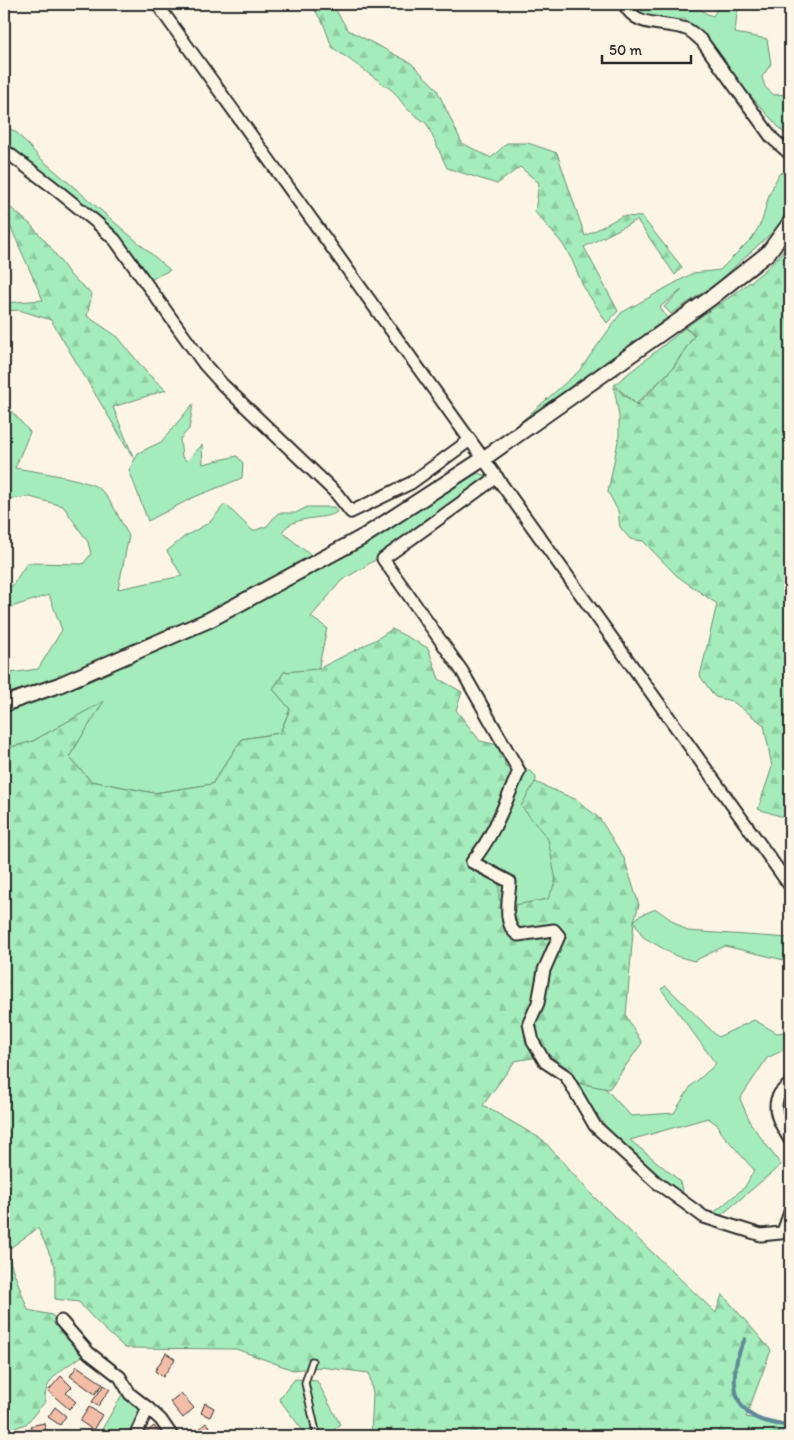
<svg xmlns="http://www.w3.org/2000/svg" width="794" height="1440" font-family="Itim,sans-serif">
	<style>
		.green { fill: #a4ecbb; stroke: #688c73 }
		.forest { fill: url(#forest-firs); stroke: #688c73 }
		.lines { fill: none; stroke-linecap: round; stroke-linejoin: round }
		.stream { stroke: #5f8a99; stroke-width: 4 }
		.building { fill: #f4bda8; stroke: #2b2b2b }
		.service-casing { stroke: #2b2b2b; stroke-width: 9 }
		.minor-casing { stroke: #2b2b2b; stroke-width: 15 }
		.tertiary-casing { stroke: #2b2b2b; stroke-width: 18 }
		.service { stroke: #fcf5e5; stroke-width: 5.5 }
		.minor { stroke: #fcf5e5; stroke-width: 11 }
		.tertiary { stroke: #fcf5e5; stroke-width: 14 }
	</style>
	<defs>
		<pattern id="forest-firs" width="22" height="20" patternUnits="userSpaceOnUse" patternTransform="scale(1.25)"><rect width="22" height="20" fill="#a4ecbb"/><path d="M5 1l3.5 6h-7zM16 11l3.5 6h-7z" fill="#8dcba1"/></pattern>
	</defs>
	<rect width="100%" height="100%" fill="#fcf5e5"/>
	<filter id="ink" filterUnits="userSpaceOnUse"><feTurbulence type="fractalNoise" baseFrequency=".02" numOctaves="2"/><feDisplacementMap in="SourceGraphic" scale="10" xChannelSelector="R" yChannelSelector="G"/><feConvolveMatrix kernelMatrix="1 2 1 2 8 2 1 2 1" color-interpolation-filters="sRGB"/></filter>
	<g filter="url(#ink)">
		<g class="green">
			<polygon points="624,4 694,4 707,14 713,16 720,4 738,4 735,33 767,39 771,64 762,77 765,87 774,95 788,94 790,98 790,140 725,67 696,28 684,19 647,21"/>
			<polygon points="4,125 17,133 40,158 170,270 150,280 4,139"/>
			<polygon points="790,170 790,207 778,227 717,283 671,314 664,307 683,289 660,307 667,318 491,448 579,371 621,313 693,273 720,270 752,238 762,221 769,195 779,174"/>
			<polygon points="685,328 694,336 672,369 636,404 614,385"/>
			<path d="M 4,403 L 30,432 L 15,468 C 32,471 90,479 101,490 C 113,502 120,521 129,536 L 118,589 L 182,576 L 167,551 L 184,537 L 210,522 L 225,504 L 253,531 L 267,526 L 278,513 L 296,513 L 307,507 L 334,507 L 337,512 C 324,521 294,514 282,532 L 323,565 L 478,473 L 486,476 L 470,493 L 380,557 L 341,581 L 311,617 L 327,628 L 318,670 L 284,672 L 273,689 L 290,709 L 280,733 L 242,739 L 212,784 L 154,793 L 91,781 L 69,757 L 103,702 L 33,741 L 4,751 L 4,674 L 38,669 L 62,630 L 49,595 L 5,609 L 4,589 L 12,586 L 27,563 L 83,564 L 91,554 L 88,542 L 63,506 L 30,497 L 4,499 Z"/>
			<polygon points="193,404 189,429 180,439 182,457 187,461 202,445 203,464 237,456 243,463 242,478 192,498 148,521 129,470 138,453 161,442"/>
			<path d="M 509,755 L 536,776 C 533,811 562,848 555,882 C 554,889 551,895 549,901 L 512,910 L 501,905 L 464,858 L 505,756 Z"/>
			<polygon points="656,909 687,931 790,938 790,988 784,960 725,946 694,961 676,956 643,937 634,921 639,916"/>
			<polygon points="666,986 718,1037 754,1020 777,1033 790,1031 790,1047 767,1058 740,1099 751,1124 781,1165 719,1217 711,1215 745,1187 754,1170 720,1131 719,1126 708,1118 630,1140 679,1180 686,1201 610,1132 573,1082 605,1088 631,1116 674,1113 691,1086 716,1064 661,989"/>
			<polygon points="295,1379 317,1381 340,1424 328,1436 307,1436 279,1399"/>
			<polygon points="123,1393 147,1411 131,1436 98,1436"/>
		</g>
		<g class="forest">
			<polygon points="311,4 332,4 348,30 411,63 436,88 462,143 491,158 507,143 528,143 557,153 585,236 622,216 642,217 682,267 675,275 637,220 584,247 618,311 607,323 583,286 572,260 562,243 535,212 539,183 520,167 497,184 447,168 427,124 407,109 393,91 332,47 324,25"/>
			<polygon points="4,202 30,224 48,244 71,276 92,294 87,316 118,337 146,372 166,390 113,407 134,459 51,320 19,310 4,311 4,303 43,300 4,212"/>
			<path d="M 790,241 L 790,824 L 789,819 L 758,809 L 772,767 L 764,725 L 732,701 L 715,697 L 700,676 L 717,604 L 677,576 L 643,541 L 630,539 L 620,527 L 618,511 L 608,492 L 619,436 L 619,416 L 614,387 L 637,405 L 674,367 L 695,334 L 685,328 C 717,304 771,274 790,241 Z"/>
			<path d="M 392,629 L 428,648 L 439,679 L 462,692 L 456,710 L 480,741 L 498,745 L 504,753 L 505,767 L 518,771 L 498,816 L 502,826 L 475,859 L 499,884 L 499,900 L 509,906 L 548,899 L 556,881 L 548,839 L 521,806 L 535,782 L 577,800 L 600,819 L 624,858 L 639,905 L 634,921 L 626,1016 L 642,1043 L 609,1089 L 573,1082 L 569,1069 L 549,1055 L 515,1061 L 483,1105 L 543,1140 L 592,1195 L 716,1313 L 722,1294 L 771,1350 L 746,1417 L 790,1425 L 790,1436 L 371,1436 L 373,1394 L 369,1373 L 321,1367 L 293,1370 L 236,1349 L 125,1348 C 109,1333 93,1320 79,1302 L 55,1299 L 55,1266 L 38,1228 L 6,1251 L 28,1310 L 52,1315 L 85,1354 C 67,1367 43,1377 45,1402 L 26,1424 L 4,1432 L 4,749 L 33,741 L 104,701 L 69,757 L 91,781 L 154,793 L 212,784 L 242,739 L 280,733 L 290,709 L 273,689 L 284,672 L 318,669 L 377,639 Z"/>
			<polygon points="790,1093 790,1131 781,1119 782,1102"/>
		</g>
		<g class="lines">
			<path class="stream" d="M 745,1339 C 733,1361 727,1401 753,1416 C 763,1423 779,1424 790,1426"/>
		</g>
		<g class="building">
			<polygon points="166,1353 175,1359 163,1377 155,1371"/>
			<polygon points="77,1366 103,1384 95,1394 70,1376"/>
			<polygon points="61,1376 72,1387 66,1393 76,1402 69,1409 48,1391"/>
			<polygon points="104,1385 110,1389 98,1406 92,1402"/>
			<polygon points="181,1393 194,1408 183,1418 170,1402"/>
			<polygon points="205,1403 214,1408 210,1417 201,1413"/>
			<polygon points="55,1407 66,1416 60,1425 48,1417"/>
			<polygon points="89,1407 102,1415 93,1430 80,1421"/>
			<polygon points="44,1423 47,1435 33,1436 30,1426"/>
			<polygon points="206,1423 218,1436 196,1436 194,1434"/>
			<polygon points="154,1426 162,1436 142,1436"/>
			<polygon points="26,1430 27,1436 4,1436 4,1434"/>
			<polygon points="63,1430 72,1432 71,1436 61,1436"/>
		</g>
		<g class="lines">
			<defs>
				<polyline id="service" points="312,1361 305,1383 317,1436"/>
				<g id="minor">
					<polyline points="157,4 790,886"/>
					<path d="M 624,4 C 637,29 664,21 686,29 C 692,31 697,37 702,41 L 772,138 L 790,154"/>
					<polyline points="4,150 53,187 96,222 115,240 204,364 223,385 336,493 351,512 411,483 470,440"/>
					<path d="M 497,477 L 383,559 L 462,671 L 519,771 C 505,803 495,834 472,862 L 510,882 C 509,898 502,925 518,935 L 554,930 L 559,936 L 544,970 L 538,1003 L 529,1023 L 533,1042 L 545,1062 L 566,1076 L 595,1126 L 656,1182 L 704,1217 L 761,1235 L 790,1232"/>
					<path d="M 790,1084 C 787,1087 781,1091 779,1095 C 770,1110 783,1128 790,1140"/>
					<polyline points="783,1232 790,1212"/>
					<polyline points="61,1321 89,1353 120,1377 130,1394 148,1408 135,1436"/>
					<polyline points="148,1408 161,1420 172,1436"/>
				</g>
				<polyline id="tertiary" points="4,704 59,685 209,620 363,537 483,459 711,298 768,253 790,223"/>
			</defs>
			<use href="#service" class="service-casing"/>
			<use href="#minor" class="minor-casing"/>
			<use href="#tertiary" class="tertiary-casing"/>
			<use href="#service" class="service"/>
			<use href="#minor" class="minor"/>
			<use href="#tertiary" class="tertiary"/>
		</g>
	</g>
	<rect width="794" height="1440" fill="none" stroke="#fcf5e5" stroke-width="20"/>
	<rect x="10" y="10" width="774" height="1420" fill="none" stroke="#2b2b2b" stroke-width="2" filter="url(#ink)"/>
	<path d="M602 55v8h89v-8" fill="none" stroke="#2b2b2b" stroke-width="2.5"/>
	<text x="609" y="55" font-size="15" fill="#2b2b2b" stroke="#fcf5e5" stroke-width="4" paint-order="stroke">50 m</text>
</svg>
